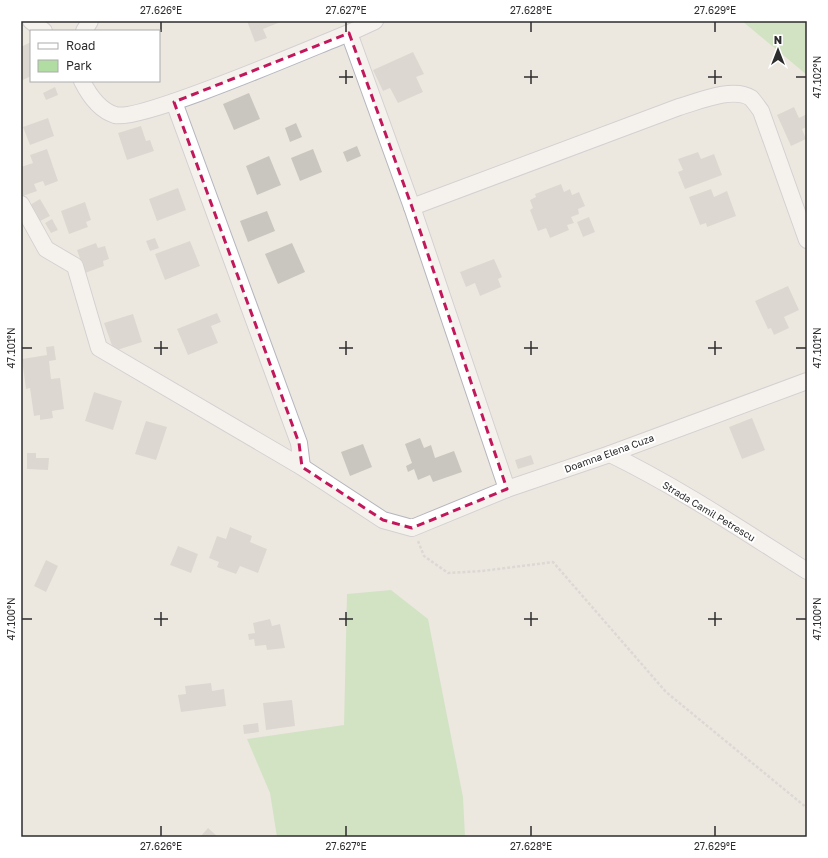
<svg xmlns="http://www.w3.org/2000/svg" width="828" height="858" font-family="'Golos Text',sans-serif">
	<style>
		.green { fill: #b1dda3 }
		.building { fill: #c8c6be }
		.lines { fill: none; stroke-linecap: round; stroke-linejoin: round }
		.minor-casing { stroke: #b4b5be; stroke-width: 18 }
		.path { stroke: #c8c8c8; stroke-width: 2.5; stroke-dasharray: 3 2; stroke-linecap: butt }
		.minor { stroke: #fff; stroke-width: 16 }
		.marked { fill: none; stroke: #c2185b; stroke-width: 3; stroke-dasharray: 8 5; stroke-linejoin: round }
		.ticks { fill: none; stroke: #2c2c2c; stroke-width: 1.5 }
		.labels { text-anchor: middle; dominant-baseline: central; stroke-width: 4; stroke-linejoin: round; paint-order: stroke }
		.street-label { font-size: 10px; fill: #2c2c2c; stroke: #fff }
		.neatline { fill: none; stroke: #2c2c2c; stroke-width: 1.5 }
		.ticks-label { font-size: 10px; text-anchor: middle; fill: #2c2c2c }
	</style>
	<rect width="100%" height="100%" fill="#ece8e0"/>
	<g class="green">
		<polygon points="742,21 807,21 807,75"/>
		<polygon points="391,590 428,619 463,797 465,837 277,837 270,793 247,739 344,725 347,594"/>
	</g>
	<g class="building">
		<polygon points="247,21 283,21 263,29 267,38 255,42"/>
		<polygon points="31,42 31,76 21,81 21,47"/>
		<polygon points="413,52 424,74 416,77 423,92 398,103 390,88 383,91 373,70"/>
		<polygon points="55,87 58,95 46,100 43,93"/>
		<polygon points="249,93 260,119 234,130 223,104"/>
		<polygon points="794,107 799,118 807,114 807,127 802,129 806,139 791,146 777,115"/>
		<polygon points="48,118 54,136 30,145 23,127"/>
		<polygon points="296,123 302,137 290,142 285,128"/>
		<polygon points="141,126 146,141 150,140 154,151 127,160 118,133"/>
		<polygon points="357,146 361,156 347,162 343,152"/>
		<polygon points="47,149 58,181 45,186 43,181 34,184 37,191 23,196 21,190 21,167 33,163 30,155"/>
		<polygon points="313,149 322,172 300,181 291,158"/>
		<polygon points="698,152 701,159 714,154 722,175 685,189 678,172 683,170 678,159"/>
		<polygon points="269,156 281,185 257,195 246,166"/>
		<polygon points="561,184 564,192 570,189 572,195 579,192 585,206 578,209 579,214 571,217 574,223 567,225 569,230 550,238 546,228 538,231 530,210 533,208 530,200 536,197 535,194"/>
		<polygon points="178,188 186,210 157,221 149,199"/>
		<polygon points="711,189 714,197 727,191 736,216 707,227 706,223 700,225 689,197"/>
		<polygon points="40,199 50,216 40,221 30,205"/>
		<polygon points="85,202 91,220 86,222 88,227 69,234 61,211"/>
		<polygon points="267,211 275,231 248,242 240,221"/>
		<polygon points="589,217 595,232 583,237 577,222"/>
		<polygon points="52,219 58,230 51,233 45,223"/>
		<polygon points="155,238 159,248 150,251 146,241"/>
		<polygon points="190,241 200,266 165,280 155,254"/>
		<polygon points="96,243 98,248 105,246 109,259 103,261 104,266 85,273 77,250"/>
		<polygon points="292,243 305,272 278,284 265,254"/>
		<polygon points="494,259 502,277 498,279 501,287 480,296 475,283 466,287 460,272"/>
		<polygon points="788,286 799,310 784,317 789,328 774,335 771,328 768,329 755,301"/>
		<polygon points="217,313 221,322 211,326 218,343 188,355 177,329"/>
		<polygon points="133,314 142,342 114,351 104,323"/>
		<polygon points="54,346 56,360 49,361 51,379 60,378 64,409 52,411 53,418 40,420 40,415 34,416 30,388 26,389 22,359 47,355 46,347"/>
		<polygon points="94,392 122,401 113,430 85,421"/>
		<polygon points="752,418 765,450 742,459 729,427"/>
		<polygon points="146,421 167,427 156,460 135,454"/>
		<polygon points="420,438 424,448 431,445 435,458 454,451 462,472 433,482 430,475 418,480 414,469 408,472 406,466 412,463 405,444"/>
		<polygon points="363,444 372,467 350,476 341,452"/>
		<polygon points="27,453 36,453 36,458 49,458 48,470 27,469"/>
		<polygon points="531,455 534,464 518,469 515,460"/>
		<polygon points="230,527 252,536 250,542 267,549 258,573 240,566 236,574 217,567 219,562 209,558 217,536 226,539"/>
		<polygon points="178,546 198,554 191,573 170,565"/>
		<polygon points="46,560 58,566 46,592 34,586"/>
		<polygon points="270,619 272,626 280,624 285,648 267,650 266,645 255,646 254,639 249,640 248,634 255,633 253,623"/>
		<polygon points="211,683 212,691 224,689 226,706 181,712 178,695 186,694 185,686"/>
		<polygon points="292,700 295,726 266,730 263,703"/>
		<polygon points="258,723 259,732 244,734 243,725"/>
		<polygon points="208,828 218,837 200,837"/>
	</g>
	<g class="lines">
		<defs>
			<g id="minor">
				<polyline points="31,21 44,31"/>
				<polyline points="84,31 90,21"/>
				<polyline points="349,33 412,207 507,489"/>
				<path d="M 82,81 C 89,95 99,110 115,115 C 141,122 313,47 349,33 L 375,21"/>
				<polyline points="174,102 299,443 302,467"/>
				<polyline points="21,204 46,249 75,266 99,348 302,467 383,520 412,528 507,489 610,454 807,381"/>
				<path d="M 412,207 L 679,107 C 697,102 733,86 751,98 C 754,101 758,107 761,111 L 807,240"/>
				<path d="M 610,454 C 678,487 742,530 807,571"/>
			</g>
		</defs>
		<use href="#minor" class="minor-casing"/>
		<polyline class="path" points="418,541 424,556 448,573 482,571 553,562 666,692 807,808"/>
		<use href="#minor" class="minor"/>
	</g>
	<path d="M0 0H828V858H0ZM 349,33 L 412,207 L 507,489 L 412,528 L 383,520 L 302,467 L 299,443 L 174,102 Z" fill="#ece8e0" fill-opacity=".55" fill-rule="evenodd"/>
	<path class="marked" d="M 349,33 L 412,207 L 507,489 L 412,528 L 383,520 L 302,467 L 299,443 L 174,102 Z"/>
	<path class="ticks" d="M 161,22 L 161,32M 346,22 L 346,32M 531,22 L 531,32M 715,22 L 715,32M 346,70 L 346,84M 531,70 L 531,84M 715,70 L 715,84M 339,77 L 353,77M 524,77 L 538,77M 708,77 L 722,77M 796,77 L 806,77M 161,341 L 161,355M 346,341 L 346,355M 531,341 L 531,355M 715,341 L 715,355M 22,348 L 32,348M 154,348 L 168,348M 339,348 L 353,348M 524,348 L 538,348M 708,348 L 722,348M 796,348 L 806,348M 161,612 L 161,626M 346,612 L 346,626M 531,612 L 531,626M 715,612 L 715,626M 22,619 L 32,619M 154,619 L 168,619M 339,619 L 353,619M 524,619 L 538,619M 708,619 L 722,619M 796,619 L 806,619M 161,826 L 161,836M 346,826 L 346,836M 531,826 L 531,836M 715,826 L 715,836"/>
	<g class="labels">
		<g class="street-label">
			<text transform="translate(609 453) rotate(-20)">Doamna Elena Cuza</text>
			<text transform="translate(709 511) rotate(31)">Strada Camil Petrescu</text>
		</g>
	</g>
	<rect width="828" height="858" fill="none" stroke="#ffffff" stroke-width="44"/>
	<rect x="30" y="30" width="130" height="52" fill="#ffffff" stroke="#ababab"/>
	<rect x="38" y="43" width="20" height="6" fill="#ffffff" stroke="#ababab"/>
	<text x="66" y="50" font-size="12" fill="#2c2c2c">Road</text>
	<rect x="38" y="60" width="20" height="12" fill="#b1dda3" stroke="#ababab"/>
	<text x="66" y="70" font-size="12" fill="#2c2c2c">Park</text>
	<g transform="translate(778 50)" stroke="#ffffff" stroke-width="3" paint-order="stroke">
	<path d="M0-3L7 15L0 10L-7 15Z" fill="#2c2c2c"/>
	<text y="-6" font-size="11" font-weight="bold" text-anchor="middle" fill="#2c2c2c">N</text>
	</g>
	<rect x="22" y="22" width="784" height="814" class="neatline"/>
	<g class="ticks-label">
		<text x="161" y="14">27.626°E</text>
		<text x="346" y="14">27.627°E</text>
		<text x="531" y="14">27.628°E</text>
		<text x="715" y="14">27.629°E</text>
		<text transform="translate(817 77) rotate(-90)" y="4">47.102°N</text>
		<text transform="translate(11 348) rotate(-90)" y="4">47.101°N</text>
		<text transform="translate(817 348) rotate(-90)" y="4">47.101°N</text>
		<text transform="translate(11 619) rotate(-90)" y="4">47.100°N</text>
		<text transform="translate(817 619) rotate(-90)" y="4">47.100°N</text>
		<text x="161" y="850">27.626°E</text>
		<text x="346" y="850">27.627°E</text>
		<text x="531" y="850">27.628°E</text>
		<text x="715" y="850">27.629°E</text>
	</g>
</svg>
